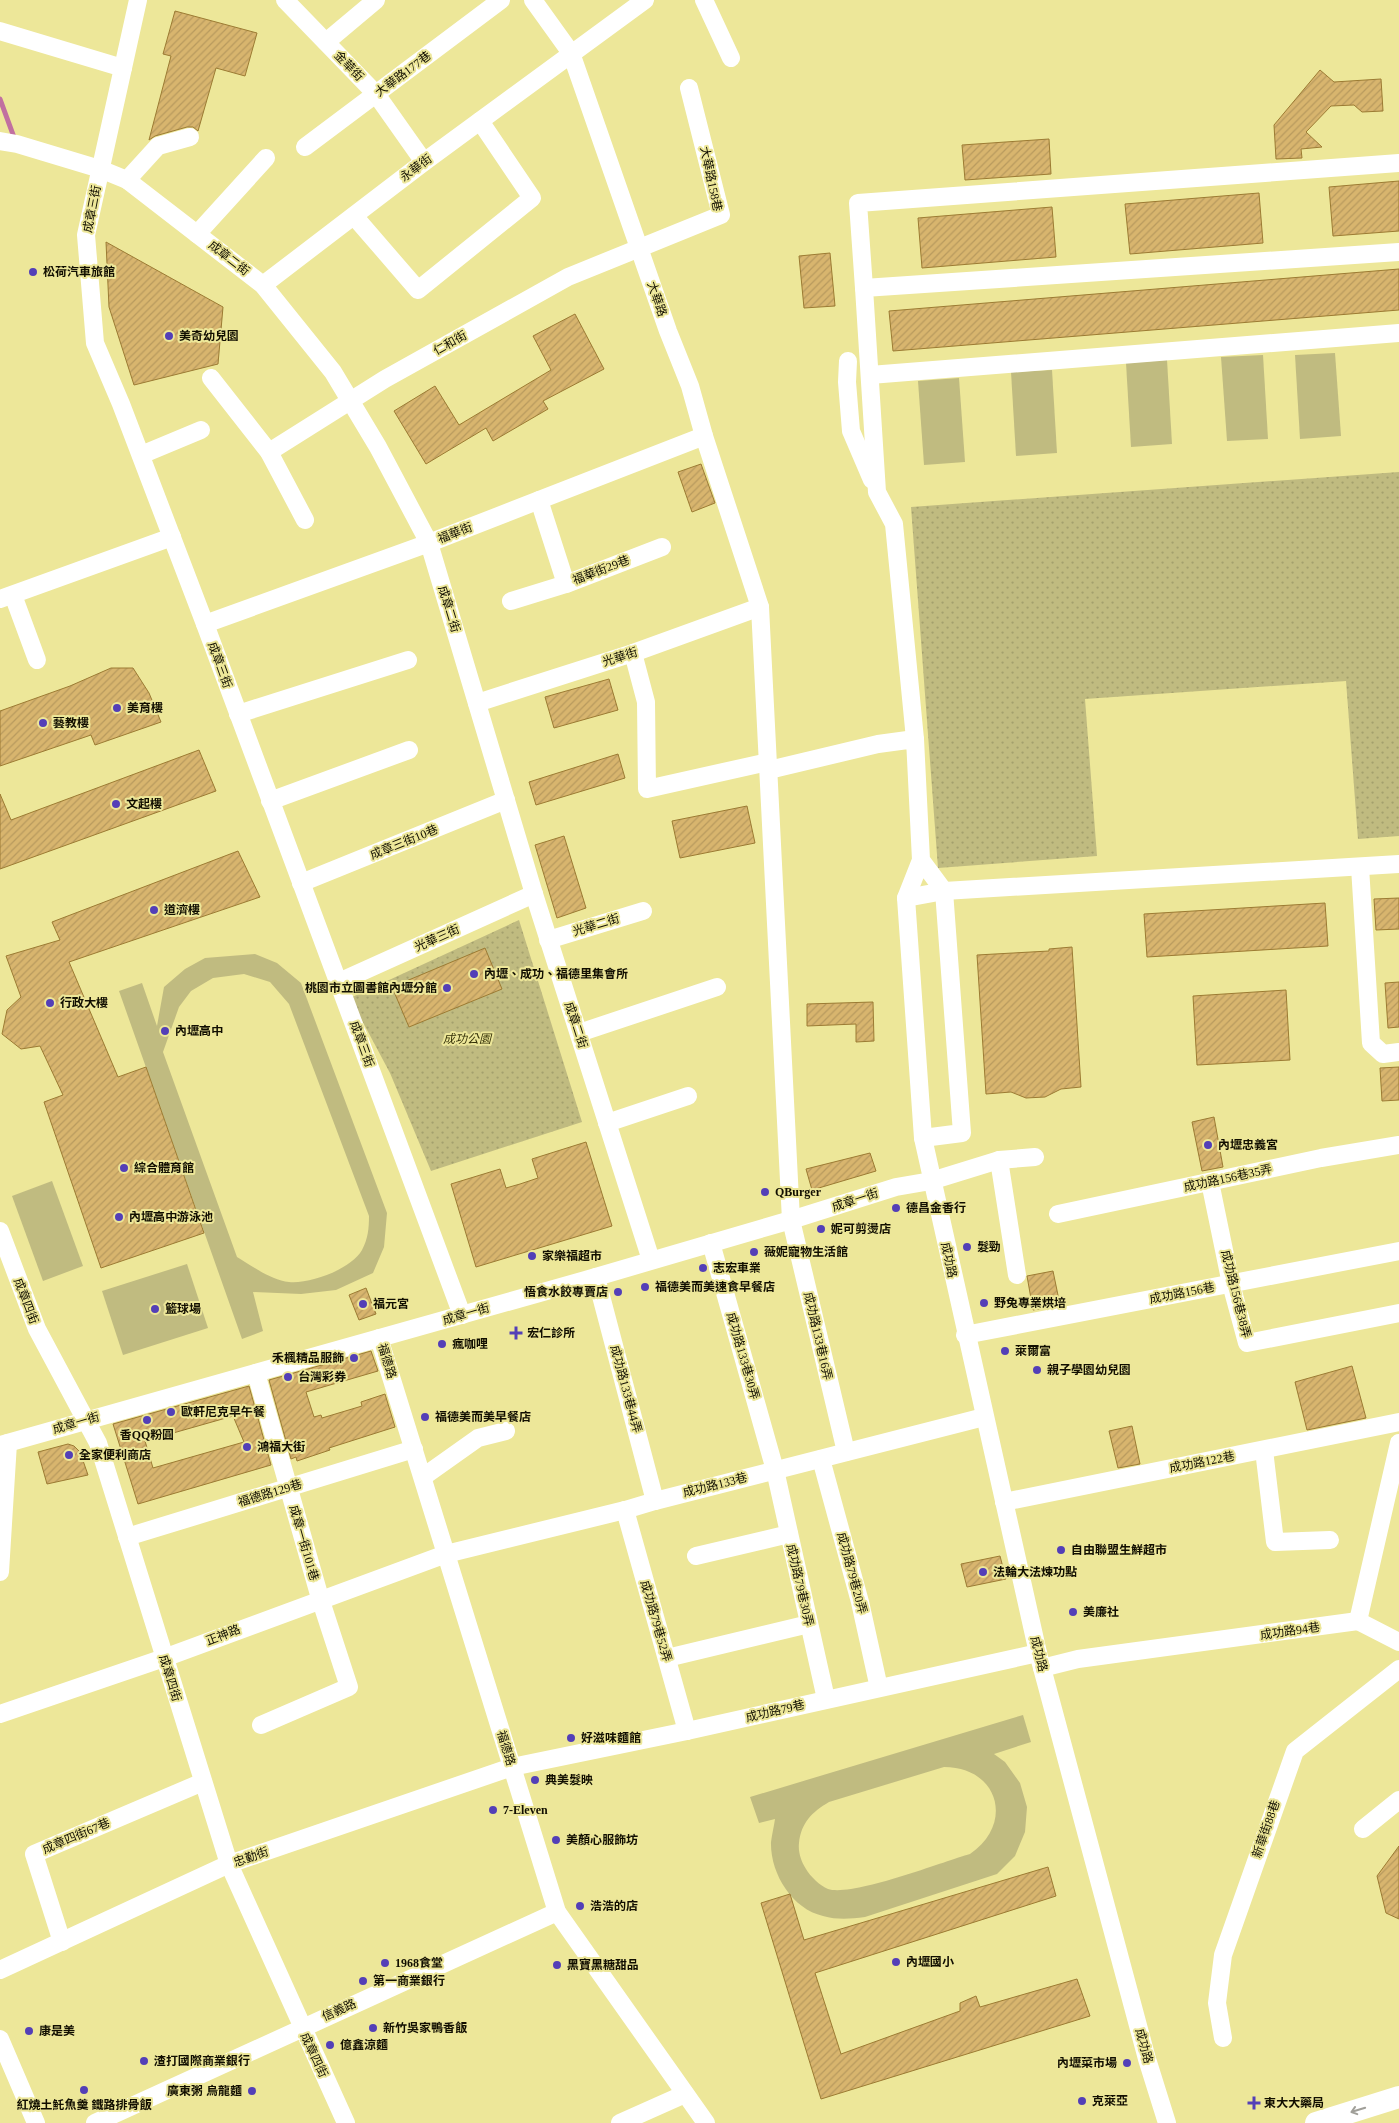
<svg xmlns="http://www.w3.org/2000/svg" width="1399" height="2123" font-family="'Times New Roman','Noto Sans TC',serif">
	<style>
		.green { fill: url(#green-dots) }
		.pitch { fill: #c0bb80; fill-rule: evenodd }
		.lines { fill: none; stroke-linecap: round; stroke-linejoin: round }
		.stream { stroke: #c170a0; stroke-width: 5 }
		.building { fill: url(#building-hatch); stroke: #9c7b33; fill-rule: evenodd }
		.minor { stroke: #fff; stroke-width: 18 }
		.major { stroke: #fff; stroke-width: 22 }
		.oneway { stroke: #a09f99 }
		.poi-dot { fill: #533fb7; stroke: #ede799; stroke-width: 2 }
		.labels { text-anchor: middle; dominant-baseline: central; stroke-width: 4; stroke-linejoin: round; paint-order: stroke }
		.street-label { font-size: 12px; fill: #110e00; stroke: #ede799 }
		.poi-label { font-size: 12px; font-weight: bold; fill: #110e00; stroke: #ede799; text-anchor: start }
		.park-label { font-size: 12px; font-style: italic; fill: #363208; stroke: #ede799 }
	</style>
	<defs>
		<pattern id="green-dots" width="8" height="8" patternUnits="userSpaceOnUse" patternTransform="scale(1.25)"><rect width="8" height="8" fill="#c0bb80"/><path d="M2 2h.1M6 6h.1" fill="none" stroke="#a4a06d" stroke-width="1.8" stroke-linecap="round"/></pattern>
		<pattern id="building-hatch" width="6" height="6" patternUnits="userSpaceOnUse" patternTransform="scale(1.25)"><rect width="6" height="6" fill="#d8b56e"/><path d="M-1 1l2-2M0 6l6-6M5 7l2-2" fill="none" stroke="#b89a5e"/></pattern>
	</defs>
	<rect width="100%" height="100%" fill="#ede799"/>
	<g class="green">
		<polygon points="1399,472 1399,836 1358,839 1346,681 1085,699 1097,856 938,868 911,507"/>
		<polygon points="519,920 582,1122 431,1171 390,1073 350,998"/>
	</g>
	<g class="pitch">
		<polygon points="1335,353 1341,436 1300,439 1295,355"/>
		<polygon points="1263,355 1268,439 1227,441 1221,357"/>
		<polygon points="1167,360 1172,444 1131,447 1126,363"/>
		<polygon points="1052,370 1057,453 1016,456 1011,372"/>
		<polygon points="959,378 965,462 924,465 918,381"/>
		<path d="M 255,954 L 277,963 L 301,983 L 387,1213 L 384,1247 L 373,1273 L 336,1290 L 301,1294 L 253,1292 L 263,1331 L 242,1339 L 119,991 L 142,983 L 157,1026 L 164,987 L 185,969 L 205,958 ZM 244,974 L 270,982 L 289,1004 L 369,1216 C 369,1228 368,1239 362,1250 C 351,1269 311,1284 289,1282 C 271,1280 252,1266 237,1257 L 163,1052 L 179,1007 L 191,991 L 213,978 Z"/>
		<polygon points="52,1181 83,1266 43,1281 12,1196"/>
		<polygon points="187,1264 208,1328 123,1355 102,1291"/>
		<path d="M 1023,1715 L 1031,1742 L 994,1754 L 1005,1762 L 1020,1783 L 1027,1807 L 1025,1832 L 1015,1856 L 997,1874 L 865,1917 C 850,1919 837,1920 823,1916 C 792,1909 770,1873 771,1842 C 772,1834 774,1826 775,1819 L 759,1823 L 750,1797 ZM 944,1767 C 998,1767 1015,1823 970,1854 C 942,1862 852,1897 828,1889 C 820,1886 810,1876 806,1869 C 801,1861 798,1852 799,1843 C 801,1823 812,1812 829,1802 Z"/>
	</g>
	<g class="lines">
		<polyline class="stream" points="0,99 15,140"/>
	</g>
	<g class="building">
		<polygon points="175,11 257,33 245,76 216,68 198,131 193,127 187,127 155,136 149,140 171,56 163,54"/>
		<polygon points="1320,70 1334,82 1381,79 1383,111 1362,112 1354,105 1331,106 1306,132 1322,147 1301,149 1302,158 1276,159 1274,125"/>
		<polygon points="1049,139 1051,174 965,180 962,145"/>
		<polygon points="1399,181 1399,231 1333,236 1329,187"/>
		<polygon points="1259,193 1263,243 1130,254 1125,204"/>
		<polygon points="1052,207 1056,257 922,268 918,218"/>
		<polygon points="106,242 223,307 218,364 134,385 109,307"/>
		<polygon points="830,253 835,306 804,308 799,256"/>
		<polygon points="1399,269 1399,310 893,351 889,311"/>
		<polygon points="575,314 604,369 543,401 548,409 493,441 486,428 426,464 394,411 435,386 459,425 551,370 533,336"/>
		<polygon points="701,464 715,503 692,512 678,472"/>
		<polygon points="111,668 133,668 149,693 161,722 95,745 91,735 0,766 0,711 70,686"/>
		<polygon points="609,679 618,710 554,728 545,697"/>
		<polygon points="199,750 216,791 0,869 0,794 11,820"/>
		<polygon points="618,754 625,778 536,805 529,782"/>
		<polygon points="747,806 755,843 680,858 672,821"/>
		<polygon points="564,836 586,908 557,918 535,845"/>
		<polygon points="238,851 260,897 69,962 118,1077 146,1067 204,1233 101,1268 44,1102 63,1095 40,1046 21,1049 2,1034 7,1010 21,997 6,956 60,940 52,922"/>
		<polygon points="1399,898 1399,929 1376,930 1374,899"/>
		<polygon points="1325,903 1328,946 1147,957 1144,914"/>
		<polygon points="1072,947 1081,1087 1061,1089 1045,1097 1026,1098 1011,1092 986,1094 977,955 1049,951 1049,949"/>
		<polygon points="485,948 502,989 409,1027 392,987"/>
		<polygon points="1399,982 1399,1027 1388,1028 1385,983"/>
		<polygon points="1286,990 1290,1060 1197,1065 1193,996"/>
		<polygon points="873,1002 874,1041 856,1042 856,1024 807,1026 807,1004"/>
		<polygon points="1399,1067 1399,1100 1382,1101 1380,1068"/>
		<polygon points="1214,1117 1223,1167 1202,1171 1192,1122"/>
		<polygon points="586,1142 612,1226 476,1267 451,1184 500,1169 506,1188 520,1184 538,1178 532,1159"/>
		<polygon points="870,1153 876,1171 812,1190 806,1169"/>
		<polygon points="1053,1271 1060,1305 1033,1310 1027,1276"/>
		<polygon points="366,1288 376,1314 359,1320 349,1295"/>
		<polygon points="371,1351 378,1371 306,1392 314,1417 321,1415 322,1418 362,1406 361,1402 385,1394 395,1427 329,1448 330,1450 297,1461 296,1457 291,1459 269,1380"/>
		<polygon points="1352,1366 1366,1418 1307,1430 1295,1382"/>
		<path d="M 249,1386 L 271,1465 L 138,1504 L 113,1424 ZM 233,1416 L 244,1442 L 153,1468 L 145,1441 Z"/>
		<polygon points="1132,1426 1140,1464 1118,1468 1109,1431"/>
		<polygon points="68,1444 74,1446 80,1452 88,1475 47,1484 38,1452"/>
		<polygon points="1000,1556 1006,1579 967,1587 961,1564"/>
		<polygon points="1399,1846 1399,1919 1386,1913 1377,1876"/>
		<polygon points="1048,1867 1056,1896 815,1973 841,2054 960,2011 960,2003 976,1996 980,2007 1077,1979 1090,2016 821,2099 761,1903 790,1894 804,1940"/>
	</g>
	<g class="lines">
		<g class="minor">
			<polyline points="138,0 86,235 95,343 121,404 205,624 462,1315"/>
			<polyline points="285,0 376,94 424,162"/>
			<polyline points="533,0 571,53 668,331 690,386 704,436 760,607 791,1220 846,1452"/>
			<polyline points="704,0 731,58"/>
			<polyline points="0,31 123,68"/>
			<polyline points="326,42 376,0"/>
			<polyline points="0,141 17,144 100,169 127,180 263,285 333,372 378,447 429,543 534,894 651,1260"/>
			<polyline points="305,147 501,0"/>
			<polyline points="127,180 158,146 190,137"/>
			<polyline points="354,216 418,290 532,198 480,121"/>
			<polyline points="197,234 266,158"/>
			<polyline points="263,285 424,162 645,0"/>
			<polyline points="864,288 858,203 1399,163"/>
			<polyline points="848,361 847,382 851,431 872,480"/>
			<polyline points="870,375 1399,333"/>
			<polyline points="211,378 269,452 305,520"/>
			<polyline points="269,452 385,379 568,277 721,215 689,88"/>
			<polyline points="141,455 201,430"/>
			<polyline points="539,500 566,584 662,547"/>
			<polyline points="13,595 37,660"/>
			<polyline points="0,599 172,537"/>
			<polyline points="511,601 566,584"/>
			<polyline points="205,624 429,543 704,436"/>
			<polyline points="633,653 646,702 647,789 768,762"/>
			<polyline points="477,703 633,653 760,607"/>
			<polyline points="238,714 408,660"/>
			<polyline points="915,739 894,524 877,492 864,288 1399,252"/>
			<polyline points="769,770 878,744 915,739 921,860 906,898 923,1138 962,1133 944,891 921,860"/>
			<polyline points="270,801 409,750"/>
			<polyline points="1360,867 1371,1043 1383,1054 1399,1052"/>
			<polyline points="301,883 506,800"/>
			<polyline points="906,898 944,891 1399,864"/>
			<polyline points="548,940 643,911"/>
			<polyline points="339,982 534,894"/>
			<polyline points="579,1033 717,987"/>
			<polyline points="607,1123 688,1096"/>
			<polyline points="923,1138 1038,1653 1147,2059 1167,2123"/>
			<polyline points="999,1160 1017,1275"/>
			<polyline points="1210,1182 1231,1284 1247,1343 1399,1313"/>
			<polyline points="1058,1214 1321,1158 1399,1145"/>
			<polyline points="0,1231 37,1329 98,1443 229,1864 346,2123"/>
			<polyline points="711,1243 775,1470 826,1699"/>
			<polyline points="596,1277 655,1501"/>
			<polyline points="965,1335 1399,1251"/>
			<polyline points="379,1338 557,1912 706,2123"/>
			<polyline points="256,1373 320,1598 349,1687 261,1725"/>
			<polyline points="0,1445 596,1277 791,1220 896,1187 931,1181 999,1160 1035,1157"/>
			<polyline points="1264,1450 1275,1542 1330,1540"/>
			<polyline points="821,1459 860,1602 879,1688"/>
			<polyline points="423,1477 478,1438 506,1431"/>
			<polyline points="1004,1502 1399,1422"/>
			<polyline points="625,1510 687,1731"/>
			<polyline points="127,1537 414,1449"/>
			<polyline points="696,1556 789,1534"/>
			<polyline points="0,1572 8,1443"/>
			<polyline points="1358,1621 1399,1443"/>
			<polyline points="1358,1621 1399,1642"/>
			<polyline points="667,1658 809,1624"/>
			<polyline points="1042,1668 1078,1659 1358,1621"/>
			<polyline points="0,1714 164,1658 446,1554 625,1510 655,1501 984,1417"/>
			<polyline points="1363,1829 1399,1800"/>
			<polyline points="62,1942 34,1854 203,1782"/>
			<polyline points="0,1970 229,1864 512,1767 687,1731 1038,1653"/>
			<polyline points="1223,2038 1217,2003 1223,1955 1295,1751 1399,1669"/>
			<polyline points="0,2039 36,2123"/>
			<polyline points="95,2123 557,1912"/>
			<polyline points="620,2123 685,2094"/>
		</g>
		<polyline class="major" points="1316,2123 1399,2097"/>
	</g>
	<defs><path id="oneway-shaft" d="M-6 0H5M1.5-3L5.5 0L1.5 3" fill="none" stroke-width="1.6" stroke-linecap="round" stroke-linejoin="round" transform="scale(1.25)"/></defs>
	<use class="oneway" href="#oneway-shaft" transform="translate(1358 2110) rotate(163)"/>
	<g class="poi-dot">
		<circle cx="33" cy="272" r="5"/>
		<circle cx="169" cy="336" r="5"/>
		<circle cx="117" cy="708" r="5"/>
		<circle cx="43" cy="723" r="5"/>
		<circle cx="116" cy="804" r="5"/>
		<circle cx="154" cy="910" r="5"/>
		<circle cx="474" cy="974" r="5"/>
		<circle cx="447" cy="988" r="5"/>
		<circle cx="50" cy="1003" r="5"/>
		<circle cx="165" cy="1031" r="5"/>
		<circle cx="1208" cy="1145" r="5"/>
		<circle cx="124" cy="1168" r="5"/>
		<circle cx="765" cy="1192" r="5"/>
		<circle cx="896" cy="1208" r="5"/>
		<circle cx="119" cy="1217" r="5"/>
		<circle cx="821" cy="1229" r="5"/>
		<circle cx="967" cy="1247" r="5"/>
		<circle cx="754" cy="1252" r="5"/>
		<circle cx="532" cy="1256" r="5"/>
		<circle cx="703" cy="1268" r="5"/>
		<circle cx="645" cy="1287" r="5"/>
		<circle cx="618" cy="1292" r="5"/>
		<circle cx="984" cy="1303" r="5"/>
		<circle cx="363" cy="1304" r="5"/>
		<circle cx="155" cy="1309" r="5"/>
		<path d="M513.5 1325.5h5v5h5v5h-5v5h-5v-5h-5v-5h5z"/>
		<circle cx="442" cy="1344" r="5"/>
		<circle cx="1005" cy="1351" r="5"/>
		<circle cx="354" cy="1358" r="5"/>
		<circle cx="1037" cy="1370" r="5"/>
		<circle cx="288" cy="1377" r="5"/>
		<circle cx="171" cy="1412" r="5"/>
		<circle cx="425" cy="1417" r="5"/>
		<circle cx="147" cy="1420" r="5"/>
		<circle cx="247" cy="1447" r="5"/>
		<circle cx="69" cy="1455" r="5"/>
		<circle cx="1061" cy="1550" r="5"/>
		<circle cx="983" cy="1572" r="5"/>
		<circle cx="1073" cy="1612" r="5"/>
		<circle cx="571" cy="1738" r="5"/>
		<circle cx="535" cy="1780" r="5"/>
		<circle cx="493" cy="1810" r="5"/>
		<circle cx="556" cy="1840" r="5"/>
		<circle cx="580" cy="1906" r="5"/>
		<circle cx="896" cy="1962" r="5"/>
		<circle cx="385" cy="1963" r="5"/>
		<circle cx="557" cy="1965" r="5"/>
		<circle cx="363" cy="1981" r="5"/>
		<circle cx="373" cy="2028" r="5"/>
		<circle cx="29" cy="2031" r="5"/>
		<circle cx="330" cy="2045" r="5"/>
		<circle cx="144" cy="2061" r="5"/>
		<circle cx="1127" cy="2063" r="5"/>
		<circle cx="84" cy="2090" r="5"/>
		<circle cx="252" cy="2091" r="5"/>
		<circle cx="1082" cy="2101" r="5"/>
		<path d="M1251.5 2095.5h5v5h5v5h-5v5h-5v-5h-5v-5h5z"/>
	</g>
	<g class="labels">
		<g class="street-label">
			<text transform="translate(349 66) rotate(46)">金華街</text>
			<text transform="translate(403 74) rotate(-37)">大華路177巷</text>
			<text transform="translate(416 168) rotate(-37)">永華街</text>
			<text transform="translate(711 179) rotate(78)">大華路158巷</text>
			<text transform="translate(92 209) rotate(-79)">成章三街</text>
			<text transform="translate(229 258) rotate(38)">成章二街</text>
			<text transform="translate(657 299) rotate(71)">大華路</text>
			<text transform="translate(450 343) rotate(-29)">仁和街</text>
			<text transform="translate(455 533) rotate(-21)">福華街</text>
			<text transform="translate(601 570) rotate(-21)">福華街29巷</text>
			<text transform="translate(449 609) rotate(73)">成章二街</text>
			<text transform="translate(620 657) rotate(-18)">光華街</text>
			<text transform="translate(220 665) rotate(70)">成章三街</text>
			<text transform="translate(404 842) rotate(-22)">成章三街10巷</text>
			<text transform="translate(596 925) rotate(-17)">光華二街</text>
			<text transform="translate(437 938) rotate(-24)">光華三街</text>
			<text transform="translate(576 1025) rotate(72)">成章二街</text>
			<text transform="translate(362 1044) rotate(70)">成章三街</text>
			<text transform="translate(1228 1178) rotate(-12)">成功路156巷35弄</text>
			<text transform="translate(855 1200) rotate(-18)">成章一街</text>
			<text transform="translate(949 1260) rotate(78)">成功路</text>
			<text transform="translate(1182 1293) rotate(-11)">成功路156巷</text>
			<text transform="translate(1236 1294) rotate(76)">成功路156巷38弄</text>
			<text transform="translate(26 1301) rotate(69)">成章四街</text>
			<text transform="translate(466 1314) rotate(-16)">成章一街</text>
			<text transform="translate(818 1336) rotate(77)">成功路133巷16弄</text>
			<text transform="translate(743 1356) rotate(74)">成功路133巷30弄</text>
			<text transform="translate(387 1361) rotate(73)">福德路</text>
			<text transform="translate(626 1389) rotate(75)">成功路133巷44弄</text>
			<text transform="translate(76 1423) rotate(-16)">成章一街</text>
			<text transform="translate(1202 1462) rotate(-11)">成功路122巷</text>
			<text transform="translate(715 1485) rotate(-14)">成功路133巷</text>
			<text transform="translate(270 1493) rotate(-17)">福德路129巷</text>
			<text transform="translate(304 1543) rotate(74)">成章一街101巷</text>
			<text transform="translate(852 1573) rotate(75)">成功路79巷20弄</text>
			<text transform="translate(800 1585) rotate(77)">成功路79巷30弄</text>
			<text transform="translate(656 1621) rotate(74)">成功路79巷52弄</text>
			<text transform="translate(1290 1631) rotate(-8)">成功路94巷</text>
			<text transform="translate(223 1635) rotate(-21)">正神路</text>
			<text transform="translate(1039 1654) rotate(76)">成功路</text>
			<text transform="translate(170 1678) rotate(73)">成章四街</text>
			<text transform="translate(775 1711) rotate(-13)">成功路79巷</text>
			<text transform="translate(506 1748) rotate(73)">福德路</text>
			<text transform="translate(1266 1829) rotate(-71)">新華街88巷</text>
			<text transform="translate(76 1836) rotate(-23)">成章四街67巷</text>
			<text transform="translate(251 1857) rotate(-19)">忠勤街</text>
			<text transform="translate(339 2010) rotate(-24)">信義路</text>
			<text transform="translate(1144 2046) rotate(75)">成功路</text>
			<text transform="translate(314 2055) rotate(65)">成章四街</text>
		</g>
		<g class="poi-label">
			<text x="43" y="272">松荷汽車旅館</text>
			<text x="179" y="336">美奇幼兒園</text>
			<text x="127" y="708">美育樓</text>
			<text x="53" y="723">藝教樓</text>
			<text x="126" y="804">文起樓</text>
			<text x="164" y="910">道濟樓</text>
			<text x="484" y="974">內壢、成功、福德里集會所</text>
			<text x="437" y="988" text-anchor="end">桃園市立圖書館內壢分館</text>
			<text x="60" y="1003">行政大樓</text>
			<text x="175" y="1031">內壢高中</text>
			<text x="1218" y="1145">內壢忠義宮</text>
			<text x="134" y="1168">綜合體育館</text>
			<text x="775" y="1192">QBurger</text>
			<text x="906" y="1208">德昌金香行</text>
			<text x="129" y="1217">內壢高中游泳池</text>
			<text x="831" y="1229">妮可剪燙店</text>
			<text x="977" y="1247">髮勁</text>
			<text x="764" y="1252">薇妮寵物生活館</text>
			<text x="542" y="1256">家樂福超市</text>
			<text x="713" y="1268">志宏車業</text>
			<text x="655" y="1287">福德美而美速食早餐店</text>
			<text x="608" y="1292" text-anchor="end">悟食水餃專賣店</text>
			<text x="994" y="1303">野兔專業烘培</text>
			<text x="373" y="1304">福元宮</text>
			<text x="165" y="1309">籃球場</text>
			<text x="527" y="1333">宏仁診所</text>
			<text x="452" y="1344">瘋咖哩</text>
			<text x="1015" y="1351">萊爾富</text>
			<text x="344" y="1358" text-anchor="end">禾楓精品服飾</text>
			<text x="1047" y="1370">親子學園幼兒園</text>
			<text x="298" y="1377">台灣彩券</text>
			<text x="181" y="1412">歐軒尼克早午餐</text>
			<text x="435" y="1417">福德美而美早餐店</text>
			<text x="147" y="1435" text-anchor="middle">香QQ粉圓</text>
			<text x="257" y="1447">鴻福大街</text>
			<text x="79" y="1455">全家便利商店</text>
			<text x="1071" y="1550">自由聯盟生鮮超市</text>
			<text x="993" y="1572">法輪大法煉功點</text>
			<text x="1083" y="1612">美廉社</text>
			<text x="581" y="1738">好滋味麵館</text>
			<text x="545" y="1780">典美髮映</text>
			<text x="503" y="1810">7-Eleven</text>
			<text x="566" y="1840">美顏心服飾坊</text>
			<text x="590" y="1906">浩浩的店</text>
			<text x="906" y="1962">內壢國小</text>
			<text x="395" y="1963">1968食堂</text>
			<text x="567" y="1965">黑寶黑糖甜品</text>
			<text x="373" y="1981">第一商業銀行</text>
			<text x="383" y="2028">新竹吳家鴨香飯</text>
			<text x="39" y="2031">康是美</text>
			<text x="340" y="2045">億鑫涼麵</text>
			<text x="154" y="2061">渣打國際商業銀行</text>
			<text x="1117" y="2063" text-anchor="end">內壢菜市場</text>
			<text x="242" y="2091" text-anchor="end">廣東粥 烏龍麵</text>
			<text x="1092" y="2101">克萊亞</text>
			<text x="1264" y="2103">東大大藥局</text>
			<text x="84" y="2105" text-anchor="middle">紅燒土魠魚羹 鐵路排骨飯</text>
		</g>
		<g class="park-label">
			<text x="467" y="1039">成功公園</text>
		</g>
	</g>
</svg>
